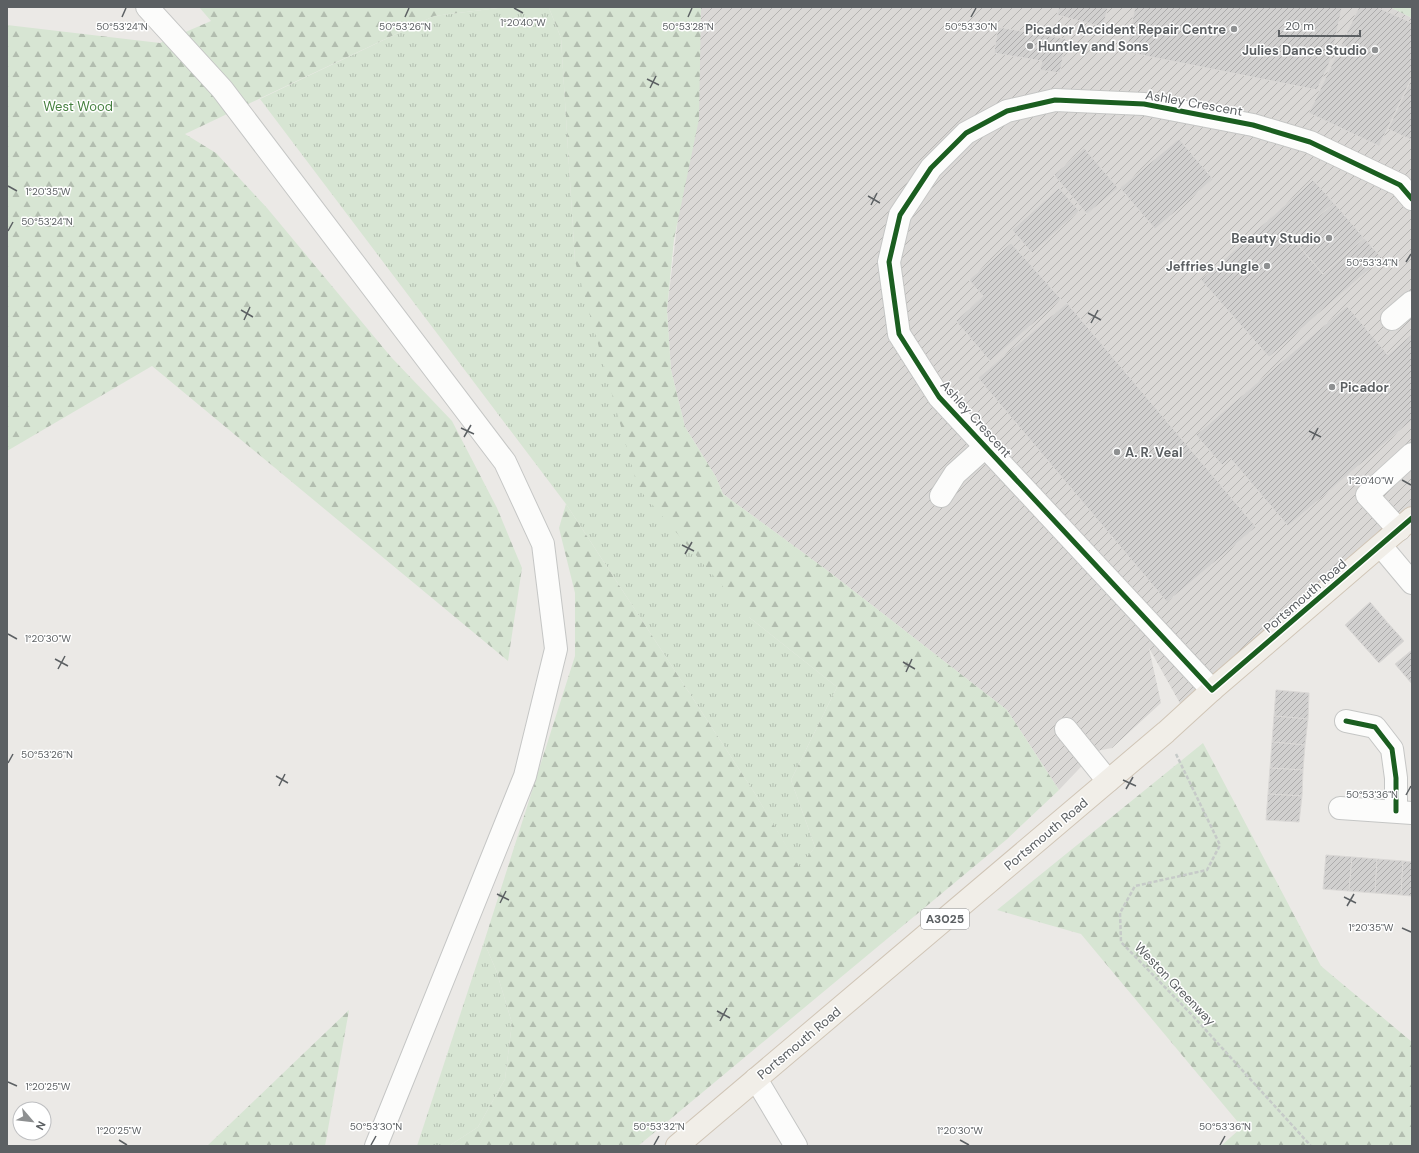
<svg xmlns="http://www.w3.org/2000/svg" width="1419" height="1153" font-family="'DM Sans',sans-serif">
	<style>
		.industrial { fill: url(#industrial-furrows) }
		.grass { fill: url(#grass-tufts) }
		.forest { fill: url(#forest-firs) }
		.building { fill: url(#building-hatch); stroke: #dad8d6 }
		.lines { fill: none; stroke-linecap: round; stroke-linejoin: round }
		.minor-casing { stroke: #c5c6c5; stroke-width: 24 }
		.major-casing { stroke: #d0c5b6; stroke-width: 24 }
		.path { stroke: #c6cac8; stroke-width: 2.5; stroke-dasharray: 4 2; stroke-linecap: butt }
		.minor { stroke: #fcfcfb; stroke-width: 22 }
		.major { stroke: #f1eee8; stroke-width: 22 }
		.cycleway-casing { stroke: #fff; stroke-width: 8 }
		.cycleway { stroke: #1b5e20; stroke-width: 5 }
		.ticks { fill: none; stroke: #5c6063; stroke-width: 1.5 }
		.poi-dot { fill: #8e9091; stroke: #fff; stroke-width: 1.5 }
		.labels { text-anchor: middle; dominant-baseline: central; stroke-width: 3; stroke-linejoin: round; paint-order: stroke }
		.shield { fill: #fff; stroke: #8d9092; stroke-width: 1 }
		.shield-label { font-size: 12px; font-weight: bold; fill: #5c6063 }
		.poi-label { font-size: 13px; font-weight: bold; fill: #5c6063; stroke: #fff; text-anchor: end }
		.street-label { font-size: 13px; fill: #5c6063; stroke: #fff }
		.park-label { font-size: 13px; fill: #447f3e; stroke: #fff }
		.ticks-label { font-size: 10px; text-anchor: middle; fill: #5c6063; stroke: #fff; stroke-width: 3; stroke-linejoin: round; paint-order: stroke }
	</style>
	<defs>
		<pattern id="industrial-furrows" width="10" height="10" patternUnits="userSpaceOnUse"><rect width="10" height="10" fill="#dad8d6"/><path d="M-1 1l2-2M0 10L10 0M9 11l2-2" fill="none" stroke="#b4b3b1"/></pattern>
		<pattern id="grass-tufts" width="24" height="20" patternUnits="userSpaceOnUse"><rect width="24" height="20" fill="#d7e5d3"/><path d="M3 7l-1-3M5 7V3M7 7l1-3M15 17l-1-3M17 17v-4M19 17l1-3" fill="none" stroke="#b2bdaf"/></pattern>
		<pattern id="forest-firs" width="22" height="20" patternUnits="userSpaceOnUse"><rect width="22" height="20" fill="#d7e5d3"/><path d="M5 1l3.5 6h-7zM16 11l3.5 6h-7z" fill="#b2bdaf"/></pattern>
		<pattern id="building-hatch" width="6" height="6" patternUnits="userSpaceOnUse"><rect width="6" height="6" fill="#d1d0cf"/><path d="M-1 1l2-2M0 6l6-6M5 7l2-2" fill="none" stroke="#adacac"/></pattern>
	</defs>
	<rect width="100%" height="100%" fill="#ebe9e6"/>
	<polygon class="industrial" points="701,7 1390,7 1412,18 1412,513 1186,714 1149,648 1161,703 1112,748 1096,751 1059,790 1007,710 828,571 723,494 716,477 685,427 671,370 667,310 699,42"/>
	<g class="grass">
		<polygon points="506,7 549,8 561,38 575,261 750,618 837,687 791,780 815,847 799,868 754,792 566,504 260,99 434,16"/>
		<polygon points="484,942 496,970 512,1023 505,1079 478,1127 449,1146 417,1146"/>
	</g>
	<g class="forest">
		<polygon points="199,7 506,7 434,16 185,134 216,153 267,208 391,357 452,421 497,508 522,568 508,661 152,366 7,451 7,25 160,43 211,21"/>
		<polygon points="542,7 701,7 699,119 674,239 667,310 671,370 685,427 716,477 723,494 828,571 1007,710 1059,790 1006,840 638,1146 449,1146 478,1127 505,1079 512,1023 496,970 484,942 575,656 575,593 559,528 566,504 754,792 799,867 815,847 791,780 837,687 750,618 638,488 575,261 561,38 549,8"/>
		<polygon points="1390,7 1412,7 1412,18"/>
		<polygon points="1203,743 1321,966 1412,1042 1412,1146 1221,1146 1242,1127 1081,934 997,910"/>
		<polygon points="349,1010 325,1146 207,1146"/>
	</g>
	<g class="building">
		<polygon points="1059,7 1108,7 1103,27 1057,15"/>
		<polygon points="1135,7 1342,7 1331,59 1317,90 1126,52"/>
		<polygon points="1359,7 1377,7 1412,23 1412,77 1379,146 1309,113"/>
		<polygon points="998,27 1066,39 1060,73 1040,70 1042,61 994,53"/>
		<polygon points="1412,78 1412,140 1388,129"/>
		<polygon points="1179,139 1213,179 1155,229 1120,188"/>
		<polygon points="1084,148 1118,188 1087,214 1054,175"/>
		<polygon points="1313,180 1334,203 1293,239 1323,274 1364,238 1382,258 1269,357 1201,280"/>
		<polygon points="1059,188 1079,211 1032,253 1012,230"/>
		<polygon points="1334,203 1364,238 1323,274 1293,239"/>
		<polygon points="1011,243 1061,299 990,361 956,321 983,296 969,280"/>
		<polygon points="1067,303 1256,527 1167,602 978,378"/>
		<polygon points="1347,306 1388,355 1412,334 1412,420 1288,526 1230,458 1222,465 1196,435"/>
		<polygon points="1370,602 1387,622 1362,644 1345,625"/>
		<polygon points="1387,622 1404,641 1379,663 1362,644"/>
		<polygon points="1412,650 1412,684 1395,664"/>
		<polygon points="1276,690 1309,693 1308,719 1274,716"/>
		<polygon points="1274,716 1308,719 1305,745 1272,742"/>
		<polygon points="1272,742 1305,745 1303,770 1270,768"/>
		<polygon points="1270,768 1303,770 1302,796 1268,794"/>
		<polygon points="1268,794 1302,796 1299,822 1266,820"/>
		<polygon points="1326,855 1352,857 1349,891 1323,889"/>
		<polygon points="1352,857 1377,859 1375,893 1349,891"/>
		<polygon points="1377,859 1403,861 1401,895 1375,893"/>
		<polygon points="1403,861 1412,862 1412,896 1401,895"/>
	</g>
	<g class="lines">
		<defs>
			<g id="minor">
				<polyline points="147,7 222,89 505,462 543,544 556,649 525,776 376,1146"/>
				<polyline points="1392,319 1412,302"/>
				<polyline points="941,496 955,474 985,447"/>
				<polyline points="1399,530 1367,495 1412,454"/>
				<polyline points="1381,546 1412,583"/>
				<polyline points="1212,690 939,397 899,334 889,262 900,215 931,168 966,133 1007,111 1055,100 1144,104 1253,125 1310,142 1400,185 1412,199"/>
				<polyline points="1346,721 1375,727 1392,749 1396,778 1396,811"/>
				<polyline points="1066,729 1108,781"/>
				<polyline points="1340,808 1412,813"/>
				<polyline points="756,1079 796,1146"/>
			</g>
			<polyline id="major" points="677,1146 1166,732 1212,690 1412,518"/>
		</defs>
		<use href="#minor" class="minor-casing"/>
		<use href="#major" class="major-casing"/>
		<polyline class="path" points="1176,754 1220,845 1207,870 1135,886 1120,913 1121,942 1193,1016 1311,1146"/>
		<use href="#minor" class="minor"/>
		<use href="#major" class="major"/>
		<defs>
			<g id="cycleway">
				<polyline points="1412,199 1400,185 1310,142 1253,125 1144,104 1055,100 1007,111 966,133 931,168 900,215 889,262 899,334 939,397 1212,690 1412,518"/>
				<polyline points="1346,721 1375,727 1392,749 1396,778 1396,811"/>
			</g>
		</defs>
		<use href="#cycleway" class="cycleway-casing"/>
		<use href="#cycleway" class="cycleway"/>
	</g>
	<path class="ticks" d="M 514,8 L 523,13M 122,17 L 126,8M 405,17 L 409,8M 688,17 L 692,8M 971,17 L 976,8M 647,79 L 659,85M 650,88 L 656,76M 8,186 L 17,191M 868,196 L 880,203M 871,205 L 877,193M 8,231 L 13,222M 1406,262 L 1411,254M 241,310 L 253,317M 1088,313 L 1101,320M 244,320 L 250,307M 1091,323 L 1098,310M 461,428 L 474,434M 1309,431 L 1321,437M 464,437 L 471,425M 1312,440 L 1318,428M 1402,480 L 1411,485M 682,545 L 694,551M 685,554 L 692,542M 8,634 L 17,639M 55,659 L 68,666M 903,662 L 915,669M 58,669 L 65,656M 906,672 L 912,659M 8,763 L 13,754M 276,776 L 288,783M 1123,780 L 1136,786M 279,786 L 285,774M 1126,789 L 1133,777M 1406,795 L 1411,786M 497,894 L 509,900M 1344,897 L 1356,903M 500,903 L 506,891M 1347,906 L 1354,894M 1402,928 L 1411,932M 717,1011 L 730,1018M 720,1021 L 727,1008M 8,1082 L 17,1086M 119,1140 L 127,1145M 960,1140 L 969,1145M 371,1145 L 376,1136M 654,1145 L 659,1136M 1220,1145 L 1225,1136"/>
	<g class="poi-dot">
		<circle cx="1234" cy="29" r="4"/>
		<circle cx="1030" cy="46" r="4"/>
		<circle cx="1375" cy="50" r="4"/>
		<circle cx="1329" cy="238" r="4"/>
		<circle cx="1267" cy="266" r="4"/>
		<circle cx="1332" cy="387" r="4"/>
		<circle cx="1117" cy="452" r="4"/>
	</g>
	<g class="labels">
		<rect class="shield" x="921" y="909" width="48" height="20" rx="3"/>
		<g class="shield-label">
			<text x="945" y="919">A3025</text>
		</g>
		<g class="poi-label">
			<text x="1226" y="29">Picador Accident Repair Centre</text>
			<text x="1038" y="46" text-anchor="start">Huntley and Sons</text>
			<text x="1367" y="50">Julies Dance Studio</text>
			<text x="1321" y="238">Beauty Studio</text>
			<text x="1259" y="266">Jeffries Jungle</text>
			<text x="1340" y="387" text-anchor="start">Picador</text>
			<text x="1125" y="452" text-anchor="start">A. R. Veal</text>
		</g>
		<g class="street-label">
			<text transform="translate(1194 103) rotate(10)">Ashley Crescent</text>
			<text transform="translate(976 419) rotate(48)">Ashley Crescent</text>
			<text transform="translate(1305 596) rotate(-41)">Portsmouth Road</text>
			<text transform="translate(1046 834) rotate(-40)">Portsmouth Road</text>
			<text transform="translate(1175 984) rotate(46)">Weston Greenway</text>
			<text transform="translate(799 1043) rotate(-40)">Portsmouth Road</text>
		</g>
		<g class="park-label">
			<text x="78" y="106">West Wood</text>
		</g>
	</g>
	<g class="ticks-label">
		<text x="523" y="26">1°20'40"W</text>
		<text x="122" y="30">50°53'24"N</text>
		<text x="405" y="30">50°53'26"N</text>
		<text x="688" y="30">50°53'28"N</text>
		<text x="971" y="30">50°53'30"N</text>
		<text x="48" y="195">1°20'35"W</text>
		<text x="47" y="225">50°53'24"N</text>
		<text x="1372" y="266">50°53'34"N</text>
		<text x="1371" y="484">1°20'40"W</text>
		<text x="48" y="642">1°20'30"W</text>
		<text x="47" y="758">50°53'26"N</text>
		<text x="1372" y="798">50°53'36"N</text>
		<text x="1371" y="931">1°20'35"W</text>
		<text x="48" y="1090">1°20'25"W</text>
		<text x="376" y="1130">50°53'30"N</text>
		<text x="659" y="1130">50°53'32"N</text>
		<text x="1225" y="1130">50°53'36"N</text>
		<text x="119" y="1134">1°20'25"W</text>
		<text x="960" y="1134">1°20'30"W</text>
	</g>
	<rect width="1419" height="1153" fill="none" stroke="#5c6063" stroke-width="16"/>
	<g transform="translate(32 1121) rotate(118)"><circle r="19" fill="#ffffff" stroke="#bebfc1"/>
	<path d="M0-3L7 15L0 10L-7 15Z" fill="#8e9091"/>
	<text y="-6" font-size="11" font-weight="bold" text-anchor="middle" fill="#5c6063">N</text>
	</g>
	<path d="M1279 30v6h81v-6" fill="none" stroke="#5c6063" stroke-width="2"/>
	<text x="1285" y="30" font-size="12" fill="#5c6063" stroke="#ffffff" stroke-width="3" paint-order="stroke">20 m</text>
</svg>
